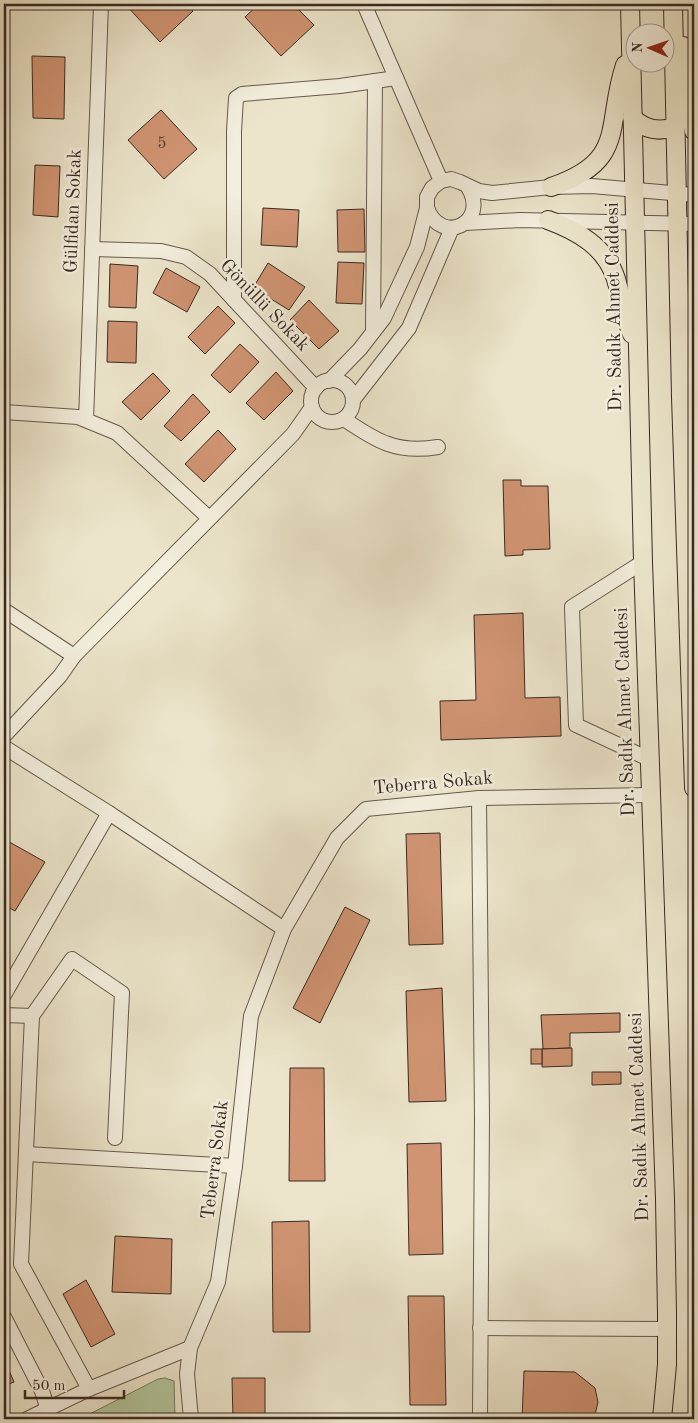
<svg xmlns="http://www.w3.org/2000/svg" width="698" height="1423" font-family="'Old Standard TT',serif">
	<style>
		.green { fill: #b2c69c; stroke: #76785f }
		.building { fill: #d09472; stroke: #392a22 }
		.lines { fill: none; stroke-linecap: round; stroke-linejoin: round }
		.minor-casing { stroke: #66594c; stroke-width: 16 }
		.major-casing { stroke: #392a22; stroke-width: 20 }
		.minor { stroke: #f3eedd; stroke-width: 14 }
		.major { stroke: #ece5cb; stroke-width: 18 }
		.labels { text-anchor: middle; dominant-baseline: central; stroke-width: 5; stroke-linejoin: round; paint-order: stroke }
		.number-label { font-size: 16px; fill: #5f4436 }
		.street-label { font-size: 19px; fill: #392a22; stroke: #f3eedd }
	</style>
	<rect width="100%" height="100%" fill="#ece5cb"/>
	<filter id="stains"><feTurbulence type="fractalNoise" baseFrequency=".004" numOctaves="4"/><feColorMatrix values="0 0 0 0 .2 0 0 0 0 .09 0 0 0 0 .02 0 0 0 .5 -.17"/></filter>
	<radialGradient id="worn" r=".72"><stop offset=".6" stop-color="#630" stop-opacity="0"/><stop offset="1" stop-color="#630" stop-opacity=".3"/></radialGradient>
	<g class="green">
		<polygon points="4,4 9,4 7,56 4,56"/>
		<polygon points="165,1378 174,1381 175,1419 80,1419 158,1379"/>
	</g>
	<g class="building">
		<rect x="34" y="4" width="34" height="4"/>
		<polygon points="125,4 186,4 193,11 160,42"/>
		<polygon points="259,4 293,4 314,25 281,56 245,17"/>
		<polygon points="32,56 65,57 64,119 33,118"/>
		<polygon points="161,110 197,149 164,179 128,140"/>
		<polygon points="35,165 60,166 58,217 33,215"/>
		<polygon points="263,208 299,210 297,247 261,245"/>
		<polygon points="364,209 365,252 338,252 337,210"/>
		<polygon points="338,262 364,263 362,304 336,303"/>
		<polygon points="268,263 305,287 289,310 253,288"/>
		<polygon points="110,264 138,266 136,308 109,307"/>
		<polygon points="166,268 200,287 187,312 153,293"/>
		<polygon points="309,300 339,331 319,349 290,320"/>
		<polygon points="218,306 235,323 205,354 188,337"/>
		<polygon points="108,321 137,322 136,363 107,362"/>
		<polygon points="240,344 259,362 230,393 211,375"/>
		<polygon points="276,372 293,391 264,420 246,403"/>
		<polygon points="153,373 170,391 141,420 122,402"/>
		<polygon points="193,394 210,412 181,441 164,426"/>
		<polygon points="218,430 236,449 204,482 185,464"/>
		<polygon points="503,480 521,480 521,486 548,486 550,549 523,550 523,555 505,556"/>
		<polygon points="523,613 525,698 560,697 561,736 441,740 440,701 476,700 474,615"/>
		<polygon points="440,833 443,944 409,945 406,834"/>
		<polygon points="4,839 45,862 15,911 4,905"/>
		<polygon points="345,907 370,920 320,1023 293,1008"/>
		<polygon points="442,988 446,1101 409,1102 406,991"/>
		<polygon points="620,1013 620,1032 570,1033 570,1048 543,1049 541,1015"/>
		<polygon points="572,1048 572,1066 542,1067 542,1049"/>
		<rect x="531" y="1049" width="11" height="15"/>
		<polygon points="290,1068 324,1068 325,1181 289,1181"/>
		<polygon points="592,1072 621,1072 621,1084 592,1085"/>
		<polygon points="441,1143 443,1254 409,1255 407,1144"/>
		<polygon points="309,1221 310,1332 273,1332 272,1222"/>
		<polygon points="115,1236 172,1239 171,1294 112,1292"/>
		<polygon points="86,1280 115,1334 91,1347 63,1294"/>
		<polygon points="408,1296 444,1296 446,1405 410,1405"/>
		<polygon points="4,1359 14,1382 4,1386"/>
		<polygon points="524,1371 575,1372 595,1388 598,1402 594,1419 522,1419"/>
		<polygon points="232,1378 265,1378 265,1419 233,1419"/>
	</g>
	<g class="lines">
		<defs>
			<g id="minor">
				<polyline points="364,4 441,181"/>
				<path d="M 427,208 C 441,246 490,223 468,187"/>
				<polyline points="466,223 520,220 694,224"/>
				<polyline points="92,249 161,251 186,257 210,274 316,388"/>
				<polyline points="234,300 234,131 236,98 242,94 340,86 396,78"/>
				<polyline points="373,332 375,81"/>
				<circle cx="332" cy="401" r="21"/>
				<polyline points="329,381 360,349 384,318 417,247 427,208 427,197 432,188 441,181 451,179 460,182 479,191 492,193 551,187 592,186 694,195"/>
				<polyline points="353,400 409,328 452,228"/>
				<polyline points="4,412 78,417 117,433 209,518"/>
				<path d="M 344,419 C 376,441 397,454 438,447"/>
				<polyline points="86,420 101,4"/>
				<polyline points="643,562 572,607 576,725 649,759"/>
				<polyline points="4,610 74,656"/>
				<polyline points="4,736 60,676 74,656 293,434 312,407"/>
				<polyline points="4,747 109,813 284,929"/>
				<polyline points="479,798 482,1118 480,1419"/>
				<polyline points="4,995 109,813"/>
				<polyline points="4,1015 32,1016"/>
				<polyline points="26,1154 235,1166"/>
				<polyline points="4,1317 42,1391 51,1419"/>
				<polyline points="480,1328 667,1329"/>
				<polyline points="89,1389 21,1264 32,1016 72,959 122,993 115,1138"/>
				<polyline points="27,1419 89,1389 190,1348"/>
				<polyline points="191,1419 187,1374 190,1348 218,1282 235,1166 251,1016 284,929 337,838 366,809 479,798 650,795"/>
			</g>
			<g id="major">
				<polyline points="630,4 643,562 665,1199 667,1314 667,1365 662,1419"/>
				<polyline points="673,4 681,397 694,788"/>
				<polyline points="683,46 689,109 694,131"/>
				<path d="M 632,117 C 644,130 659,132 675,127"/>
				<path d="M 551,187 C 628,161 605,126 625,65"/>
				<path d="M 548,220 C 578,231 606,247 616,279 C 621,297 624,316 632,334"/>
				<polyline points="686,385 694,355"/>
			</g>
		</defs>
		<use href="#minor" class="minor-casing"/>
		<use href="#major" class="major-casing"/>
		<use href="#minor" class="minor"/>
		<use href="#major" class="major"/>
	</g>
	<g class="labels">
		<g class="number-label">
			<text x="162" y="144">5</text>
		</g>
		<g class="street-label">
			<text transform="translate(74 211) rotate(-88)">Gülfidan Sokak</text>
			<text transform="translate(264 306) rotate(46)">Gönüllü Sokak</text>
			<text transform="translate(615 307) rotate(-91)">Dr. Sadık Ahmet Caddesi</text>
			<text transform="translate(626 712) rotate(-92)">Dr. Sadık Ahmet Caddesi</text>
			<text transform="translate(433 784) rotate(-5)">Teberra Sokak</text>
			<text transform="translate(640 1117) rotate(-92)">Dr. Sadık Ahmet Caddesi</text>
			<text transform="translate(216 1160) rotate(-83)">Teberra Sokak</text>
		</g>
	</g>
	<rect width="698" height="1423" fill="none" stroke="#ece5cb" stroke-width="20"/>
	<rect x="5" y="5" width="688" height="1413" fill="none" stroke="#392a22" stroke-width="2.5"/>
	<rect x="10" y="10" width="678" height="1403" fill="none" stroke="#392a22"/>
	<g transform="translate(650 48) rotate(272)"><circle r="24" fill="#f3eedd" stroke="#a9a092"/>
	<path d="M0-4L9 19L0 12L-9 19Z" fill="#8f2418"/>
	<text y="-8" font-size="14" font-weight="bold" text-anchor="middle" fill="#392a22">N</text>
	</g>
	<path d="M25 1390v8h99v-8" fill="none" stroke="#392a22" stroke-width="2.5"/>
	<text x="32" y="1390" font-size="15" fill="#392a22" stroke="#f3eedd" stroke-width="4" paint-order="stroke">50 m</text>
	<rect width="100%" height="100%" filter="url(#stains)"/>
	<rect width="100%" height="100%" fill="url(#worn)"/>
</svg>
